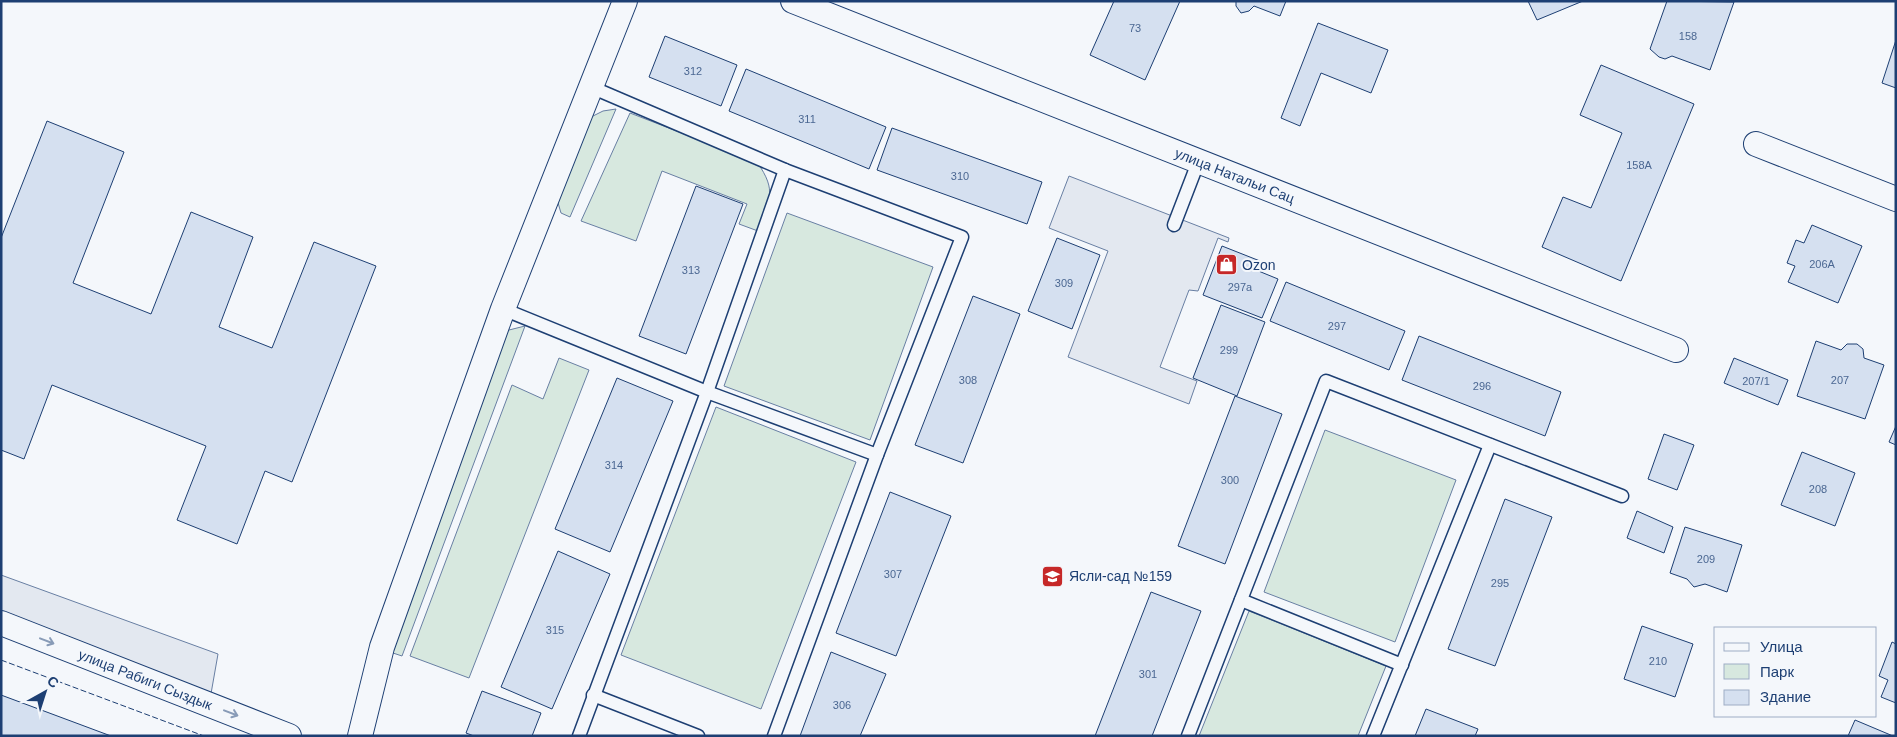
<svg xmlns="http://www.w3.org/2000/svg" width="1897" height="737" font-family="Helvetica,sans-serif">
	<style>
		.green { fill: #d7e8df; stroke: #687fa3 }
		.parking { fill: #e3e8f0; stroke: #687fa3 }
		.building { fill: #d5e0f0; stroke: #1d3f73 }
		.lines { fill: none; stroke-linecap: round; stroke-linejoin: round }
		.lane-casing { stroke: #1d3f73; stroke-width: 15 }
		.street-casing { stroke: #1d3f73; stroke-width: 26 }
		.lane { stroke: #f4f7fb; stroke-width: 12 }
		.street { stroke: #f4f7fb; stroke-width: 24 }
		.fence { stroke: #1d3f73; stroke-width: 1; stroke-dasharray: 6 2.5; stroke-linecap: butt }
		.oneway { stroke: #889bb7 }
		.labels { text-anchor: middle; dominant-baseline: central; stroke-width: 4; stroke-linejoin: round; paint-order: stroke }
		.number-label { font-size: 11px; fill: #4b6792 }
		.street-label { font-size: 14px; fill: #1d3f73; stroke: #f4f7fb }
		.poi-label { font-size: 14px; fill: #1d3f73; stroke: #f4f7fb; text-anchor: start }
	</style>
	<rect width="100%" height="100%" fill="#f4f7fb"/>
	<g class="green">
		<polygon points="616,109 570,217 561,213 556,196 587,119 603,111"/>
		<path d="M 630,113 L 757,162 C 778,192 769,200 758,231 L 739,224 L 747,204 L 662,171 L 636,241 L 581,221 Z"/>
		<polygon points="787,213 933,267 870,440 724,386"/>
		<polygon points="525,326 402,656 387,651 505,331"/>
		<polygon points="559,358 589,370 469,678 410,656 512,385 543,399"/>
		<polygon points="716,407 856,462 761,709 621,655"/>
		<polygon points="1325,430 1456,480 1395,642 1264,592"/>
		<polygon points="1249,611 1386,666 1358,736 1199,736"/>
	</g>
	<g class="parking">
		<polygon points="1069,176 1229,238 1228,242 1218,238 1198,291 1189,290 1160,367 1197,381 1189,404 1068,357 1108,251 1049,228"/>
		<polygon points="1,575 218,654 209,705 1,623"/>
	</g>
	<g class="building">
		<polygon points="1114,1 1180,1 1145,80 1090,55"/>
		<polygon points="1236,1 1286,1 1280,16 1254,6 1249,11 1241,13 1236,6"/>
		<polygon points="1528,1 1583,1 1537,20"/>
		<polygon points="1667,1 1734,2 1710,70 1672,56 1665,59 1659,57 1650,49"/>
		<polygon points="1318,23 1388,50 1371,93 1321,73 1300,126 1281,118"/>
		<polygon points="665,36 737,65 721,106 649,77"/>
		<polygon points="1896,40 1896,88 1882,83"/>
		<polygon points="1601,65 1694,104 1621,281 1542,247 1563,197 1591,208 1622,133 1580,115"/>
		<polygon points="746,69 886,127 869,169 729,111"/>
		<polygon points="47,121 124,152 73,283 151,314 191,212 253,237 219,327 272,348 314,242 376,266 292,482 265,471 237,544 177,520 206,446 52,385 24,459 1,450 1,238"/>
		<polygon points="892,128 1042,182 1027,224 877,170"/>
		<polygon points="696,186 743,204 686,354 639,336"/>
		<polygon points="1812,225 1862,246 1838,303 1788,282 1795,266 1787,263 1796,240 1804,243"/>
		<polygon points="1057,238 1100,255 1072,329 1028,311"/>
		<polygon points="1222,246 1260,261 1256,270 1278,279 1262,318 1203,295"/>
		<polygon points="1286,282 1405,331 1389,370 1270,321"/>
		<polygon points="973,296 1020,314 963,463 915,445"/>
		<polygon points="1221,305 1265,322 1237,396 1193,378"/>
		<polygon points="1419,336 1561,392 1545,436 1402,380"/>
		<polygon points="1816,341 1841,350 1847,344 1857,344 1863,349 1864,358 1884,365 1865,419 1797,396"/>
		<polygon points="1734,358 1788,380 1778,405 1724,383"/>
		<polygon points="617,378 673,401 610,552 555,529"/>
		<polygon points="1235,396 1282,414 1225,564 1178,546"/>
		<polygon points="1896,426 1896,445 1889,442"/>
		<polygon points="1664,434 1694,445 1677,490 1648,479"/>
		<polygon points="1802,452 1855,473 1835,526 1781,505"/>
		<polygon points="890,492 951,516 896,656 836,633"/>
		<polygon points="1505,499 1552,517 1495,666 1448,649"/>
		<polygon points="1637,511 1673,527 1664,553 1627,538"/>
		<polygon points="1685,527 1742,545 1727,592 1705,584 1694,587 1687,579 1670,573"/>
		<polygon points="558,551 610,574 552,709 501,687"/>
		<polygon points="1151,592 1201,611 1152,736 1095,736"/>
		<polygon points="1642,626 1693,644 1675,697 1624,679"/>
		<polygon points="1892,642 1896,644 1896,703 1881,697 1888,680 1879,676"/>
		<polygon points="831,652 886,674 860,736 800,736"/>
		<polygon points="482,691 541,713 532,736 474,736 466,733"/>
		<polygon points="1,695 111,736 1,736"/>
		<polygon points="1426,709 1478,729 1475,736 1415,736"/>
		<polygon points="1855,720 1893,736 1848,736"/>
	</g>
	<g class="lines">
		<defs>
			<g id="lane">
				<polyline points="591,87 785,170 962,237 877,455 774,736"/>
				<polyline points="1174,225 1199,160"/>
				<polyline points="503,309 707,392 877,455"/>
				<polyline points="1241,600 1402,665"/>
				<polyline points="593,695 698,736"/>
				<polyline points="579,736 707,392 785,170"/>
				<polyline points="1188,736 1326,381 1622,496"/>
				<polyline points="1373,736 1490,445"/>
			</g>
			<g id="street">
				<path id="s1" d="M 793,1 L 1676,350"/>
				<polyline points="1756,144 1896,199"/>
				<path id="s2" d="M 1,623 L 289,736"/>
				<polyline points="360,736 382,647 503,309 625,1"/>
			</g>
		</defs>
		<use href="#lane" class="lane-casing"/>
		<use href="#street" class="street-casing"/>
		<use href="#lane" class="lane"/>
		<use href="#street" class="street"/>
		<polyline class="fence" points="1,660 204,736"/>
	</g>
	<defs><path id="oneway-shaft" d="M-6 0H5M1.5-3L5.5 0L1.5 3" fill="none" stroke-width="1.6" stroke-linecap="round" stroke-linejoin="round" transform="scale(1.25)"/></defs>
	<g class="oneway">
		<use href="#oneway-shaft" transform="translate(47 641) rotate(21)"/>
		<use href="#oneway-shaft" transform="translate(231 713) rotate(21)"/>
	</g>
	<defs>
		<symbol id="shop-square" viewBox="-11 -11 22 22"><rect x="-9" y="-9" width="18" height="18" rx="4" fill="#c62828" stroke="#f4f7fb"/><path d="M-5-2.5h2.3a2.7 3.5 0 0 1 5.4 0H5L5.5 6h-11ZM-1.5-2.5h3a1.5 2.3 0 0 0-3 0Z" fill="#fff"/></symbol>
		<symbol id="school-square" viewBox="-11 -11 22 22"><rect x="-9" y="-9" width="18" height="18" rx="4" fill="#c62828" stroke="#f4f7fb"/><path d="M0-5L7-2L0 1L-7-2ZM-4 1L0 2.5L4 1V4Q0 6-4 4Z" fill="#fff"/></symbol>
	</defs>
	<g fill-rule="evenodd">
		<use href="#shop-square" x="1214" y="252" width="25" height="25"/>
		<use href="#school-square" x="1040" y="564" width="25" height="25"/>
	</g>
	<g class="labels">
		<g class="number-label">
			<text x="1135" y="28">73</text>
			<text x="1688" y="36">158</text>
			<text x="693" y="71">312</text>
			<text x="807" y="119">311</text>
			<text x="1639" y="165">158А</text>
			<text x="960" y="176">310</text>
			<text x="1822" y="264">206А</text>
			<text x="691" y="270">313</text>
			<text x="1064" y="283">309</text>
			<text x="1240" y="287">297а</text>
			<text x="1337" y="326">297</text>
			<text x="1229" y="350">299</text>
			<text x="968" y="380">308</text>
			<text x="1840" y="380">207</text>
			<text x="1756" y="381">207/1</text>
			<text x="1482" y="386">296</text>
			<text x="614" y="465">314</text>
			<text x="1230" y="480">300</text>
			<text x="1818" y="489">208</text>
			<text x="1706" y="559">209</text>
			<text x="893" y="574">307</text>
			<text x="1500" y="583">295</text>
			<text x="555" y="630">315</text>
			<text x="1658" y="661">210</text>
			<text x="1148" y="674">301</text>
			<text x="842" y="705">306</text>
		</g>
		<g class="street-label">
			<text stroke="none"><textPath href="#s1" startOffset="475">улица Натальи Сац</textPath></text>
			<text stroke="none"><textPath href="#s2" startOffset="155">улица Рабиги Сыздык</textPath></text>
		</g>
		<g class="poi-label">
			<text x="1242" y="265">Ozon</text>
			<text x="1069" y="576">Ясли-сад №159</text>
		</g>
	</g>
	<rect width="1897" height="737" fill="none" stroke="#1d3f73" stroke-width="5"/>
	<rect x="1714" y="627" width="162" height="90" fill="#f4f7fb" stroke="#9eadc5"/>
	<rect x="1724" y="643" width="25" height="8" fill="#f4f7fb" stroke="#9eadc5"/>
	<text x="1760" y="652" font-size="15" fill="#1d3f73">Улица</text>
	<rect x="1724" y="664" width="25" height="15" fill="#d7e8df" stroke="#9eadc5"/>
	<text x="1760" y="677" font-size="15" fill="#1d3f73">Парк</text>
	<rect x="1724" y="690" width="25" height="15" fill="#d5e0f0" stroke="#9eadc5"/>
	<text x="1760" y="702" font-size="15" fill="#1d3f73">Здание</text>
	<g transform="translate(45 692) rotate(39)" stroke="#f4f7fb" stroke-width="4" paint-order="stroke">
	<path d="M0-4L9 19L0 12L-9 19Z" fill="#1d3f73"/>
	<text y="-8" font-size="14" font-weight="bold" text-anchor="middle" fill="#1d3f73">С</text>
	</g>
</svg>
